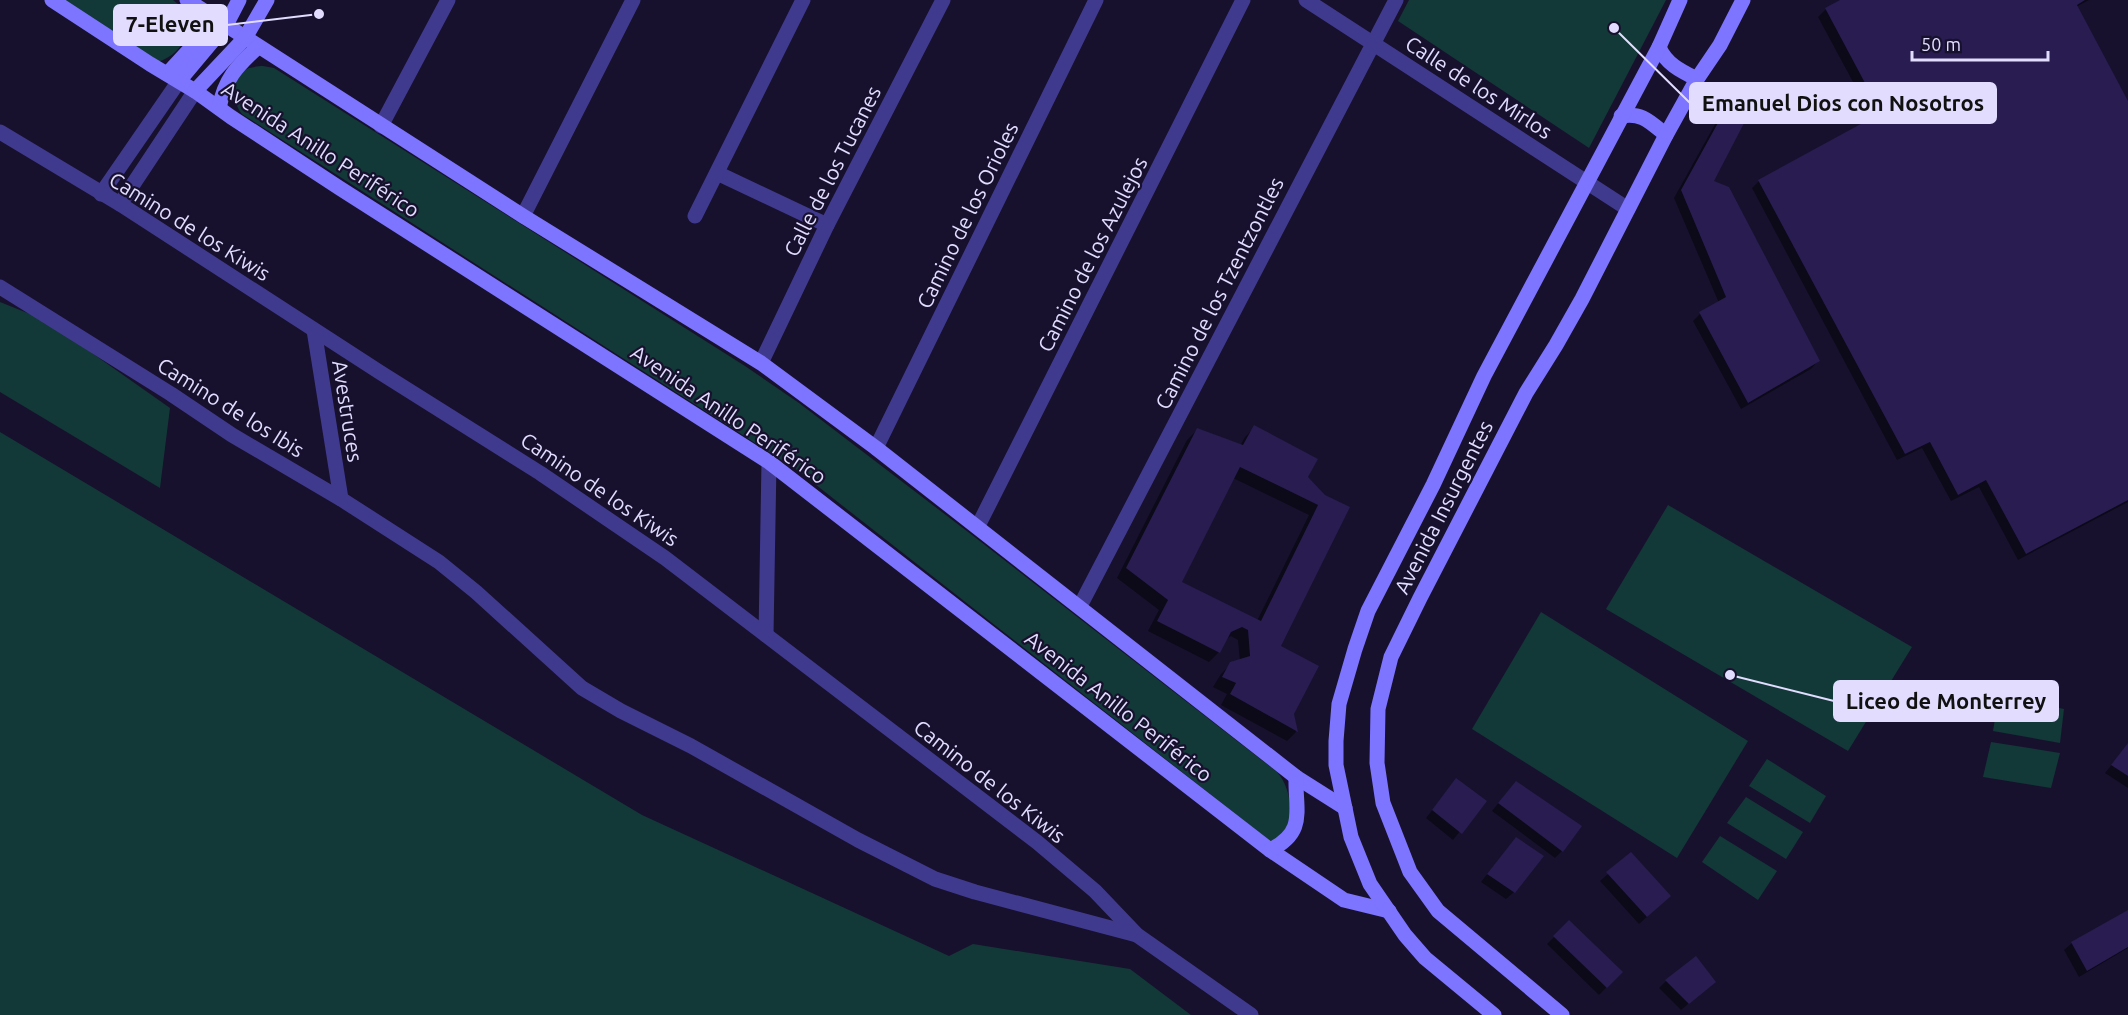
<svg xmlns="http://www.w3.org/2000/svg" width="2128" height="1015" font-family="Ubuntu,sans-serif">
	<style>
		.green { fill: #133838 }
		.shadow { fill: #0007; fill-rule: evenodd }
		.building { fill: #281c50; fill-rule: evenodd }
		.lines { fill: none; stroke-linecap: round; stroke-linejoin: round }
		.street { stroke: #403a8f; stroke-width: 15 }
		.secondary { stroke: #7d74ff; stroke-width: 15 }
		.labels { text-anchor: middle; dominant-baseline: central; stroke-width: 4.5; stroke-linejoin: round; paint-order: stroke }
		.street-label { font-size: 21px; fill: #e2ddff; stroke: #17112e }
		.leader { fill: none; stroke: #e2ddff; stroke-width: 2 }
		.callout-dot { fill: #e2ddff; stroke: #17112e; stroke-width: 2 }
		.callout { fill: #e2ddff; stroke: #e2ddff; stroke-width: 2 }
		.callout-label { font-size: 22px; text-anchor: middle; font-weight: bold; fill: #111 }
	</style>
	<rect width="100%" height="100%" fill="#17112e"/>
	<g class="green">
		<path d="M 63,0 L 173,0 L 190,14 C 191,36 179,55 158,62 Z"/>
		<polygon points="1409,0 1666,0 1589,148 1398,21"/>
		<path d="M 263,66 L 274,68 L 745,366 L 799,403 L 972,535 L 1277,772 C 1293,789 1299,835 1270,841 L 797,470 L 242,114 C 231,101 230,75 249,68 C 253,67 259,66 263,66 Z"/>
		<polygon points="0,302 45,320 170,408 160,488 0,392"/>
		<polygon points="0,432 642,815 949,956 973,944 1130,969 1191,1015 0,1015"/>
		<polygon points="1668,505 1912,647 1848,751 1606,609"/>
		<polygon points="1541,612 1748,741 1677,858 1472,729"/>
		<polygon points="1999,695 2064,709 2060,743 1993,731"/>
		<polygon points="1991,742 2060,753 2051,788 1983,777"/>
		<polygon points="1767,759 1826,796 1810,823 1749,786"/>
		<polygon points="1746,797 1803,832 1786,859 1727,823"/>
		<polygon points="1720,836 1777,871 1758,900 1702,862"/>
	</g>
	<g class="shadow">
		<polygon points="1843,0 2089,0 2076,7 2128,104 2128,502 2018,560 1979,487 1951,501 1922,448 1897,460 1752,188 1759,181 1873,119 1818,17 1826,9"/>
		<polygon points="1736,92 1712,181 1818,361 1811,369 1741,409 1693,321 1700,314 1719,303 1674,198 1729,99"/>
		<path d="M 1255,427 L 1324,497 L 1279,647 L 1296,732 L 1287,741 L 1221,705 L 1227,694 L 1213,687 L 1221,674 L 1231,664 L 1240,661 L 1238,640 L 1231,636 L 1226,639 L 1219,652 L 1209,662 L 1148,631 L 1159,610 L 1117,578 L 1187,440 L 1197,430 L 1240,446 L 1245,437 ZM 1233,478 L 1309,515 L 1257,621 L 1180,583 Z"/>
		<polygon points="2128,745 2128,788 2105,773"/>
		<polygon points="1456,780 1484,801 1453,840 1426,818"/>
		<polygon points="1509,790 1562,851 1555,858 1492,811"/>
		<polygon points="1516,838 1514,892 1506,899 1481,882"/>
		<polygon points="1631,854 1662,903 1639,924 1600,881"/>
		<polygon points="2128,911 2128,948 2079,977 2064,950 2072,943"/>
		<polygon points="1569,922 1621,972 1599,995 1547,944"/>
		<polygon points="1666,981 1714,982 1681,1010 1659,988"/>
	</g>
	<g class="building">
		<polygon points="1840,0 2085,0 2077,5 2128,101 2128,500 2026,554 1986,480 1958,495 1930,442 1905,454 1758,180 1881,113 1825,8"/>
		<polygon points="1736,90 1755,102 1714,181 1729,187 1820,361 1748,403 1699,312 1726,297 1681,190"/>
		<path d="M 1254,425 L 1318,459 L 1308,477 L 1325,495 L 1350,507 L 1281,646 L 1319,666 L 1294,714 L 1298,732 L 1230,694 L 1236,683 L 1222,677 L 1230,662 L 1250,656 L 1248,630 L 1242,627 L 1231,632 L 1220,653 L 1157,621 L 1168,600 L 1126,568 L 1197,428 L 1243,445 ZM 1240,467 L 1318,505 L 1261,621 L 1182,582 Z"/>
		<polygon points="2128,743 2128,776 2111,765"/>
		<polygon points="1456,778 1487,801 1462,834 1432,810"/>
		<polygon points="1516,781 1582,826 1563,852 1498,803"/>
		<polygon points="1516,837 1544,856 1515,893 1487,874"/>
		<polygon points="1631,852 1671,896 1647,917 1606,872"/>
		<polygon points="2128,910 2128,947 2087,971 2071,942"/>
		<polygon points="1569,920 1623,972 1607,988 1553,936"/>
		<polygon points="1696,956 1716,982 1689,1004 1665,980"/>
	</g>
	<g class="lines">
		<g class="street">
			<polyline points="1306,0 1628,209"/>
			<polyline points="381,126 448,0"/>
			<polyline points="0,132 120,204 381,373 540,473 665,558 1037,842 1095,891 1137,935 1251,1015"/>
			<polyline points="717,173 827,225"/>
			<polyline points="101,194 179,81"/>
			<polyline points="120,204 195,91"/>
			<polyline points="523,216 633,0"/>
			<polyline points="695,216 803,0"/>
			<polyline points="0,287 171,394 232,435 341,499 439,562 476,592 582,688 621,711 691,746 858,840 935,879 975,892 1137,935"/>
			<polyline points="314,330 341,499"/>
			<polyline points="761,363 827,225 943,0"/>
			<polyline points="876,448 1096,0"/>
			<polyline points="978,526 1243,0"/>
			<polyline points="1080,606 1396,0"/>
			<polyline points="766,635 769,462"/>
		</g>
		<g class="secondary">
			<polyline points="52,0 150,64 195,91 231,117 341,189 769,462 1270,850 1344,900 1389,911"/>
			<polyline points="187,0 523,216 761,363 876,448 1296,777 1345,808"/>
			<path d="M 1659,47 C 1666,64 1681,71 1697,79"/>
			<polyline points="167,74 190,49 206,12"/>
			<polyline points="179,81 226,25 239,0"/>
			<polyline points="195,91 245,38 267,0"/>
			<path d="M 219,108 C 225,79 236,67 258,47"/>
			<path d="M 1621,116 C 1642,112 1650,122 1666,135"/>
			<path d="M 1270,850 C 1307,832 1295,810 1296,777"/>
			<polyline points="1494,1015 1425,958 1405,935 1370,884 1351,837 1336,765 1336,741 1339,704 1355,649 1368,611 1433,485 1484,376 1659,47 1680,0"/>
			<polyline points="1562,1015 1438,911 1410,872 1383,803 1377,763 1378,709 1391,657 1420,598 1526,393 1556,345 1582,299 1666,135 1697,79 1720,45 1743,0"/>
		</g>
	</g>
	<g class="labels">
		<g class="street-label">
			<text transform="translate(1479 87) rotate(33)">Calle de los Mirlos</text>
			<text transform="translate(321 149) rotate(33)">Avenida Anillo Periférico</text>
			<text transform="translate(832 171) rotate(-63)">Calle de los Tucanes</text>
			<text transform="translate(967 215) rotate(-64)">Camino de los Orioles</text>
			<text transform="translate(190 226) rotate(32)">Camino de los Kiwis</text>
			<text transform="translate(1092 254) rotate(-63)">Camino de los Azulejos</text>
			<text transform="translate(1219 293) rotate(-63)">Camino de los Tzentzontles</text>
			<text transform="translate(231 407) rotate(32)">Camino de los Ibis</text>
			<text transform="translate(348 411) rotate(81)">Avestruces</text>
			<text transform="translate(729 414) rotate(34)">Avenida Anillo Periférico</text>
			<text transform="translate(600 489) rotate(34)">Camino de los Kiwis</text>
			<text transform="translate(1443 507) rotate(-63)">Avenida Insurgentes</text>
			<text transform="translate(1119 706) rotate(38)">Avenida Anillo Periférico</text>
			<text transform="translate(990 781) rotate(38)">Camino de los Kiwis</text>
		</g>
	</g>
	<path class="leader" d="M319 14L227 25M1614 28L1690 103M1730 675L1834 701"/>
	<g class="callout-dot">
		<circle cx="319" cy="14" r="6"/>
		<circle cx="1614" cy="28" r="6"/>
		<circle cx="1730" cy="675" r="6"/>
	</g>
	<g class="callout">
		<rect x="114" y="5" width="113" height="40" rx="6"/>
		<rect x="1690" y="83" width="306" height="40" rx="6"/>
		<rect x="1834" y="681" width="224" height="40" rx="6"/>
	</g>
	<g class="callout-label">
		<text x="170" y="32">7-Eleven</text>
		<text x="1843" y="111">Emanuel Dios con Nosotros</text>
		<text x="1946" y="709">Liceo de Monterrey</text>
	</g>
	<path d="M1912 51v9h136v-9" fill="none" stroke="#e2ddff" stroke-width="3"/>
	<text x="1921" y="51" font-size="18" fill="#e2ddff" stroke="#17112e" stroke-width="4.5" paint-order="stroke">50 m</text>
</svg>
